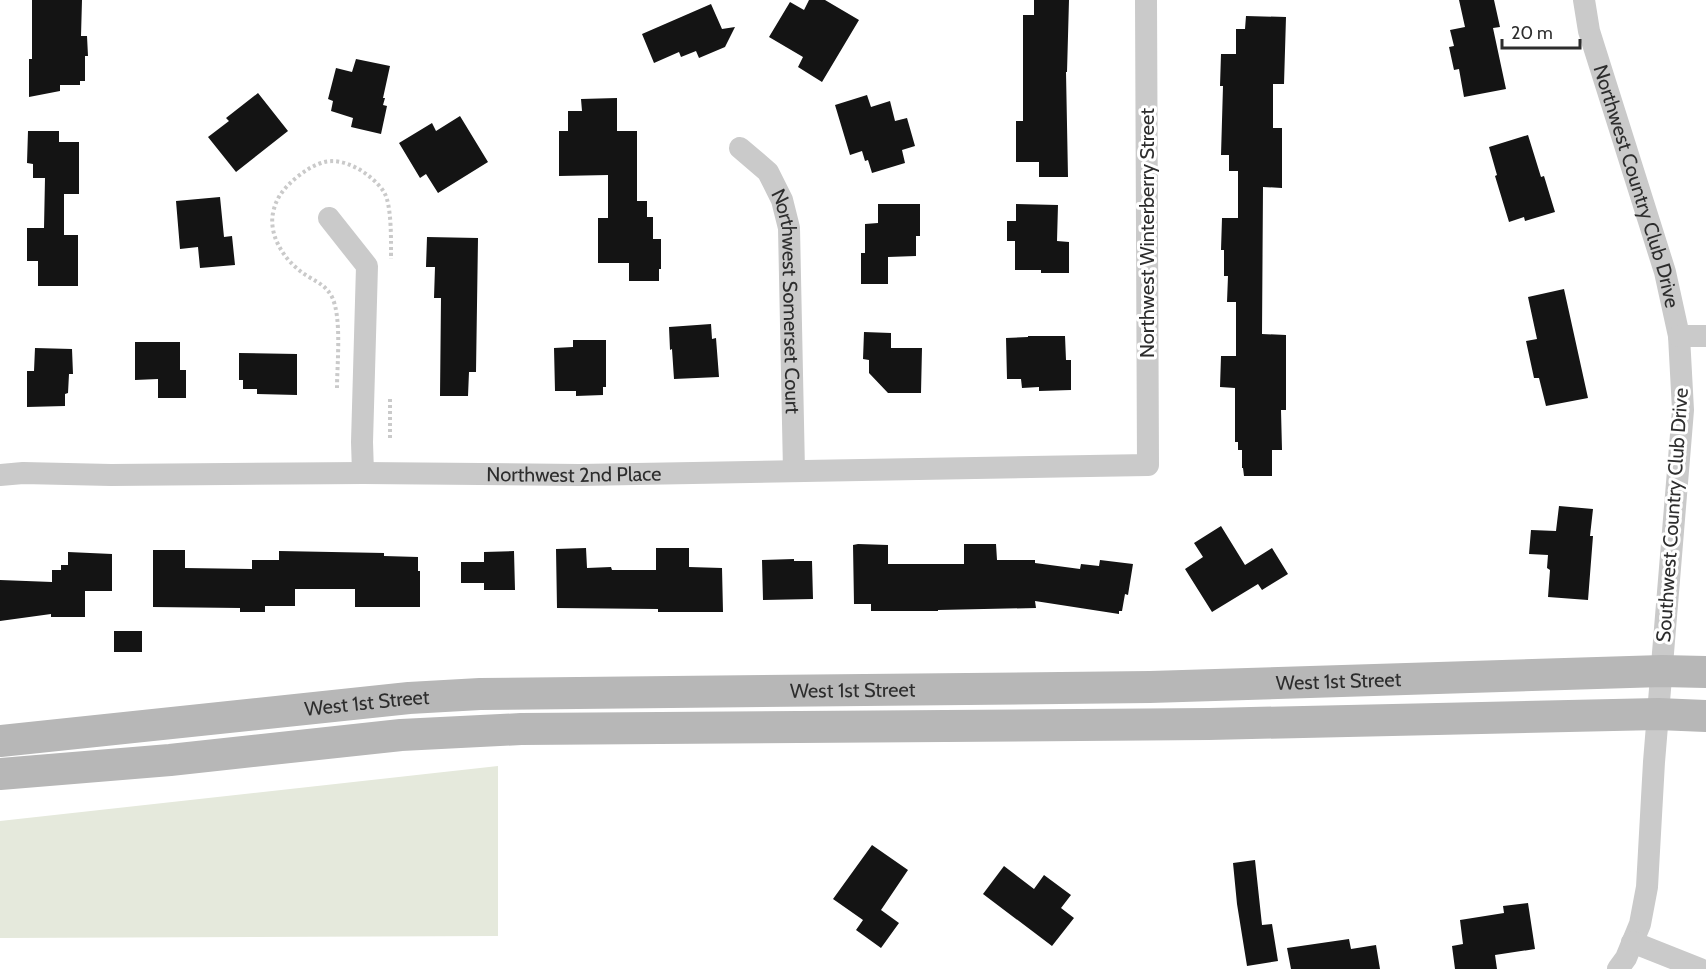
<svg xmlns="http://www.w3.org/2000/svg" width="1706" height="969" font-family="Cabin,sans-serif">
	<style>
		.green { fill: #e5e9dc }
		.building { fill: #141414 }
		.lines { fill: none; stroke-linecap: round; stroke-linejoin: round }
		.path { stroke: #cacaca; stroke-width: 4; stroke-dasharray: 3 3; stroke-linecap: butt }
		.street { stroke: #cacaca; stroke-width: 22 }
		.secondary { stroke: #b7b7b7; stroke-width: 32 }
		.labels { text-anchor: middle; dominant-baseline: central; stroke-width: 6; stroke-linejoin: round; paint-order: stroke }
		.street-label { font-size: 20px; fill: #2d2d2d; stroke: #fff }
	</style>
	<rect width="100%" height="100%" fill="#fff"/>
	<polygon class="green" points="498,766 498,936 0,938 0,821"/>
	<g class="building">
		<polygon points="32,0 82,0 81,36 87,36 88,56 85,56 85,81 80,81 80,85 60,85 60,91 29,97 29,59 32,59"/>
		<polygon points="809,0 825,0 859,20 822,82 798,67 803,57 769,37 790,2 804,10"/>
		<polygon points="1034,0 1069,0 1067,72 1066,72 1068,177 1039,177 1039,162 1016,162 1016,121 1023,121 1023,15 1034,15"/>
		<polygon points="1459,0 1494,0 1500,27 1493,28 1506,89 1464,97 1459,69 1454,70 1449,47 1454,46 1450,30 1465,27"/>
		<polygon points="711,4 722,29 735,27 725,47 699,58 696,51 681,57 679,52 654,63 642,34"/>
		<polygon points="1246,16 1286,17 1284,84 1273,84 1273,128 1282,128 1282,188 1263,187 1262,334 1286,335 1286,410 1281,410 1282,450 1272,450 1272,476 1244,476 1243,468 1242,468 1242,450 1238,450 1238,442 1235,442 1235,388 1220,387 1221,356 1236,356 1236,302 1227,302 1228,276 1224,276 1224,250 1221,250 1222,218 1238,218 1238,171 1229,171 1229,155 1221,155 1223,86 1220,86 1221,54 1236,54 1236,29 1245,29"/>
		<polygon points="356,59 390,66 383,98 385,98 383,105 387,106 381,134 351,127 353,118 331,111 333,101 328,99 336,68 352,72"/>
		<polygon points="258,93 288,131 236,172 208,137 229,121 226,118"/>
		<polygon points="867,95 871,107 890,101 895,121 907,118 915,146 902,150 905,163 872,173 868,160 865,161 862,151 850,155 835,105"/>
		<polygon points="617,98 617,131 637,131 637,201 647,201 647,217 653,217 653,239 661,239 661,269 659,269 659,281 629,281 629,263 598,263 598,218 608,218 608,175 559,176 559,131 568,131 568,111 582,111 581,99"/>
		<polygon points="460,116 488,162 438,193 426,174 420,178 399,143 432,123 436,131"/>
		<polygon points="28,131 59,131 59,142 79,142 79,194 64,194 64,235 78,235 78,286 38,286 38,261 27,261 27,228 44,228 45,178 33,178 33,164 27,163"/>
		<polygon points="1528,135 1541,177 1544,176 1555,212 1525,221 1524,217 1509,222 1495,176 1497,175 1489,147"/>
		<polygon points="220,197 224,237 232,236 235,265 200,268 198,247 180,249 176,201"/>
		<polygon points="878,204 920,204 920,236 916,236 916,256 888,257 888,284 861,284 861,253 865,253 865,224 878,223"/>
		<polygon points="1016,204 1058,205 1057,241 1069,242 1069,273 1041,273 1041,270 1015,270 1015,241 1007,241 1007,221 1016,221"/>
		<polygon points="427,237 478,238 476,372 469,372 468,396 440,396 441,298 434,298 435,267 426,267"/>
		<polygon points="1564,289 1588,398 1546,406 1539,378 1534,378 1526,341 1537,339 1528,297"/>
		<polygon points="711,324 712,339 716,338 719,377 674,379 672,349 670,350 669,327"/>
		<polygon points="864,332 891,333 891,348 922,348 921,393 888,393 869,373 869,360 863,359"/>
		<polygon points="1028,336 1065,336 1066,360 1071,360 1071,390 1039,391 1039,387 1022,388 1021,379 1007,379 1006,338 1028,337"/>
		<polygon points="573,340 606,340 606,387 603,387 603,395 576,396 576,391 555,391 554,348 573,347"/>
		<polygon points="135,342 180,342 180,370 186,370 186,398 158,398 158,379 135,380"/>
		<polygon points="35,348 72,349 73,374 69,374 68,393 65,394 65,406 27,407 27,371 34,371"/>
		<polygon points="239,353 297,354 297,395 257,394 257,389 243,389 243,380 239,380"/>
		<polygon points="1559,506 1593,509 1590,536 1593,536 1588,600 1548,597 1550,570 1547,568 1548,555 1529,554 1531,530 1556,531"/>
		<polygon points="1221,526 1245,565 1272,548 1288,574 1262,590 1258,584 1212,612 1185,569 1203,557 1194,543"/>
		<polygon points="858,544 888,545 888,564 964,564 964,544 996,544 997,560 1035,560 1035,563 1080,569 1081,564 1099,566 1100,560 1133,564 1128,595 1125,594 1122,611 1119,611 1119,614 1035,601 1036,608 938,610 938,611 871,611 871,604 854,604 853,545"/>
		<polygon points="586,548 587,568 611,567 612,570 656,570 656,548 689,548 689,567 722,568 723,612 658,612 658,609 557,608 556,549"/>
		<polygon points="153,550 185,550 185,568 252,569 252,560 279,560 279,551 384,553 384,556 418,557 418,571 420,571 420,607 355,607 355,589 295,589 295,606 265,606 265,612 240,612 240,608 153,607"/>
		<polygon points="514,551 515,590 484,590 484,583 461,583 461,562 484,562 484,552"/>
		<polygon points="68,552 112,554 112,591 85,591 85,617 51,617 51,614 0,621 0,580 52,582 52,570 61,570 61,565 68,565"/>
		<polygon points="794,559 794,561 812,561 813,599 763,600 762,560"/>
		<rect x="114" y="631" width="28" height="21"/>
		<polygon points="872,845 908,870 881,910 899,923 881,948 856,930 863,920 833,899"/>
		<polygon points="1255,860 1262,925 1272,924 1278,961 1247,966 1237,904 1233,863"/>
		<polygon points="1004,866 1034,889 1044,875 1071,895 1061,908 1074,918 1052,946 983,894"/>
		<polygon points="1528,903 1535,949 1495,955 1497,969 1455,969 1452,946 1463,944 1460,920 1504,913 1503,906"/>
		<polygon points="1349,939 1351,949 1376,945 1380,969 1291,969 1287,948"/>
	</g>
	<g class="lines">
		<g class="path">
			<path d="M 337,388 C 337,364 342,318 332,297 C 326,286 319,283 309,277 C 294,268 283,256 276,240 C 273,232 271,222 273,213 C 276,197 285,187 297,177 C 305,171 312,166 321,163 C 343,155 372,174 384,192 C 392,205 391,243 391,259"/>
			<polyline points="390,399 390,440"/>
		</g>
		<g class="street">
			<path id="s1" d="M 1584,0 L 1589,31 L 1665,272 L 1679,336 L 1683,410 L 1654,762 L 1647,887 L 1640,924 L 1626,958 L 1618,969"/>
			<path id="s2" d="M 740,148 L 768,172 L 782,200 L 789,228 L 794,471"/>
			<polyline points="329,218 367,266 362,442 363,473"/>
			<polyline points="1679,336 1706,336"/>
			<path id="s3" d="M 0,475 L 23,473 L 111,475 L 363,473 L 579,475 L 1148,465 L 1146,0"/>
			<polyline points="1632,942 1700,969"/>
		</g>
		<g class="secondary">
			<path id="s4" d="M 0,741 L 409,698 L 480,694 L 1150,687 L 1662,671 L 1706,672"/>
			<polyline points="0,774 170,760 401,735 521,729 1209,724 1658,714 1706,716"/>
		</g>
	</g>
	<g class="labels">
		<g class="street-label">
			<text stroke="none"><textPath href="#s1" startOffset="194">Northwest Country Club Drive</textPath></text>
			<text transform="translate(1147 233) rotate(-90)">Northwest Winterberry Street</text>
			<text stroke="none"><textPath href="#s2" startOffset="170">Northwest Somerset Court</textPath></text>
			<text stroke="none"><textPath href="#s3" startOffset="574">Northwest 2nd Place</textPath></text>
			<text transform="translate(1672 515) rotate(-86)">Southwest Country Club Drive</text>
			<text stroke="none"><textPath href="#s4" startOffset="1341">West 1st Street</textPath></text>
			<text stroke="none"><textPath href="#s4" startOffset="855">West 1st Street</textPath></text>
			<text stroke="none"><textPath href="#s4" startOffset="369">West 1st Street</textPath></text>
		</g>
	</g>
	<path d="M1502 39v9h78v-9" fill="none" stroke="#2d2d2d" stroke-width="3"/>
	<text x="1511" y="39" font-size="18" fill="#2d2d2d" stroke="#ffffff" stroke-width="4.5" paint-order="stroke">20 m</text>
</svg>
